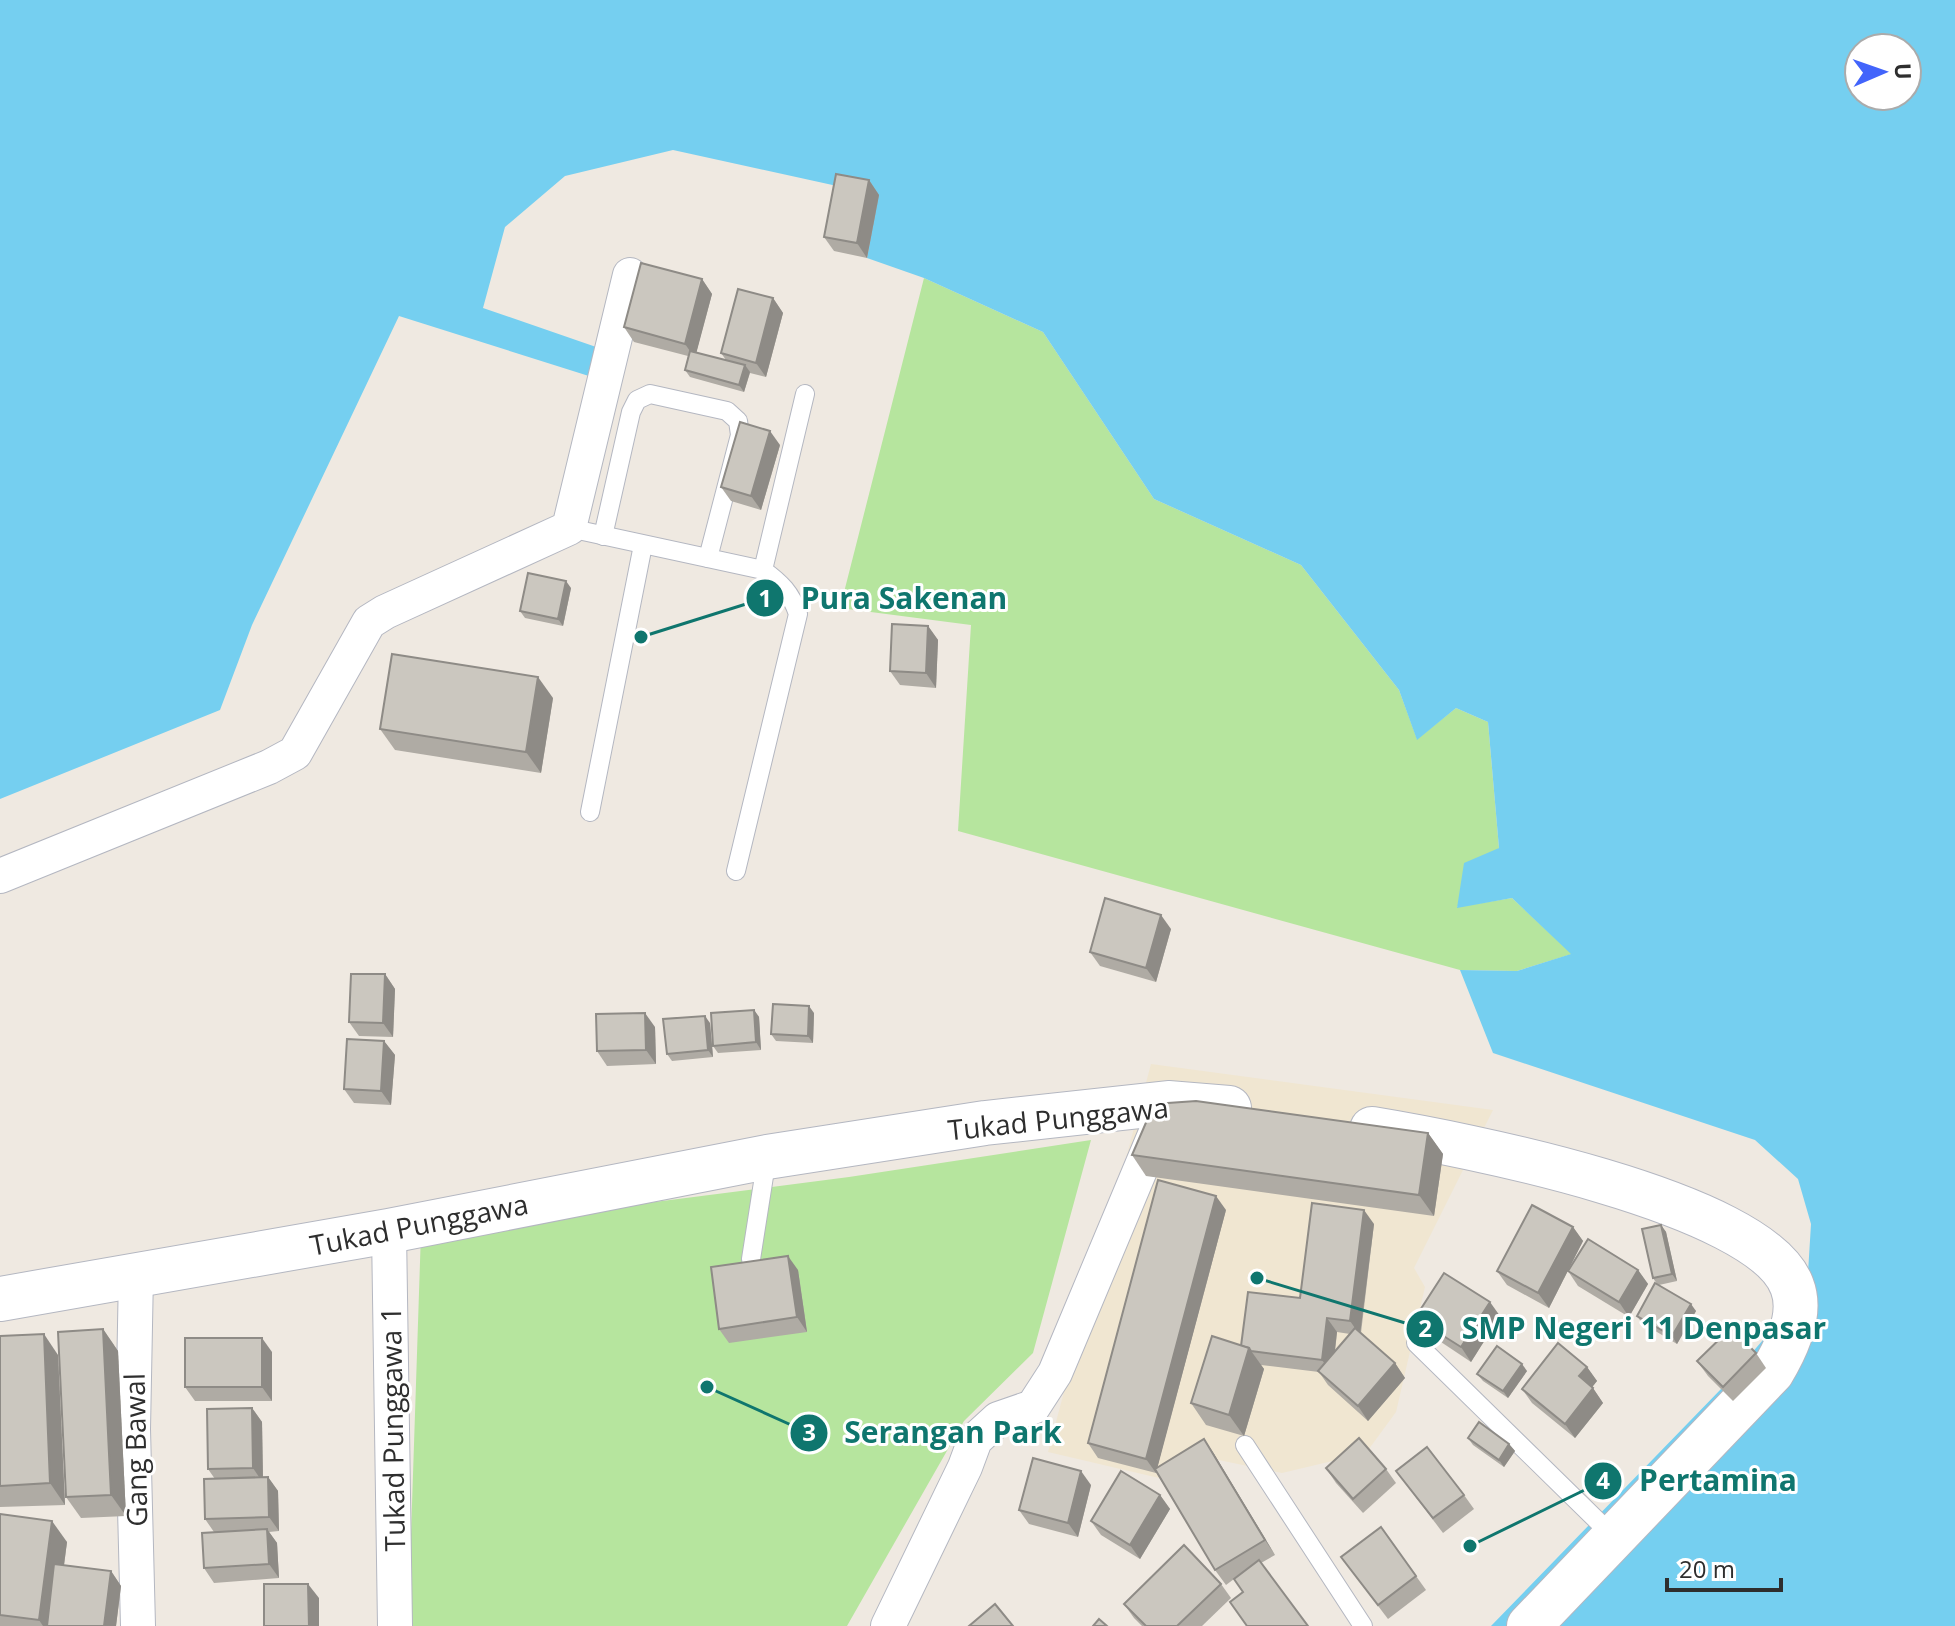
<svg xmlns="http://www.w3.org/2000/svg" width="1955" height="1626" font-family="'Open Sans',sans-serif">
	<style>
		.education { fill: #f0e6d1 }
		.green { fill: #b6e59e }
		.water { fill: #75cff0; fill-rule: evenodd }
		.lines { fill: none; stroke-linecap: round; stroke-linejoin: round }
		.service-casing { stroke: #b4b7c1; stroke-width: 20 }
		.minor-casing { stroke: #b4b7c1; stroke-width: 36 }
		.tertiary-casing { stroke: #b4b7c1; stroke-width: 46 }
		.service { stroke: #fff; stroke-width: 18 }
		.minor { stroke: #fff; stroke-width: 34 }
		.tertiary { stroke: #fff; stroke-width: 44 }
		.wall { fill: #afaba4; fill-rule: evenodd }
		.shaded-wall { fill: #8e8b86 }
		.building { fill: #cbc7bf; stroke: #8e8b86; stroke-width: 2 }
		.labels { text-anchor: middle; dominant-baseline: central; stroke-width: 6; stroke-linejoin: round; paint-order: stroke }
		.street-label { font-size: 28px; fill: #2e2e2e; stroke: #fff }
		.leader { fill: none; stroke: #0f766e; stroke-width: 3 }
		.callout-dot { fill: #0f766e; stroke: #fff; stroke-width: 3 }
		.mark-label { font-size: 24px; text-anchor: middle; font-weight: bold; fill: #fff }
		.callout-label { font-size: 30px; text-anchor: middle; font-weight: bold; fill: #0f766e; stroke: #fff; stroke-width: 6; stroke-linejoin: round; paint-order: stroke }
	</style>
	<rect width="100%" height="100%" fill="#efe9e1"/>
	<polygon class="education" points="1151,1064 1493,1110 1414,1268 1425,1287 1396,1412 1366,1453 1282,1473 1199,1456 1159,1478 1048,1452"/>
	<g class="green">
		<polygon points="924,278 1043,332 1154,499 1301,565 1399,690 1417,739 1456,708 1488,722 1499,848 1457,907 1512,898 1572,954 1517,971 1460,970 958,831 971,625 840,608"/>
		<polygon points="1091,1140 1033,1353 964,1421 847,1626 408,1626 421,1232 849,1177"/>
	</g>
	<path class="water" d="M 0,0 L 1955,0 L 1955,1626 L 1491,1626 L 1721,1389 L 1791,1307 L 1808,1273 L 1811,1224 L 1798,1179 L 1755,1140 L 1493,1053 L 1460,970 L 1517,971 L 1571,954 L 1512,898 L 1457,908 L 1464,863 L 1499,848 L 1488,722 L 1456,708 L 1417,740 L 1399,690 L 1301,565 L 1154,499 L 1043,332 L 924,278 L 867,258 L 878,195 L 673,150 L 565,176 L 505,227 L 483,308 L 599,348 L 592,377 L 399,316 L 252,625 L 220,710 L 0,799 ZM 1859,48 L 1907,48 L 1907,96 L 1859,96 Z"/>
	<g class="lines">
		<defs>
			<g id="service">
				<path d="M 569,528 L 763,570 C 781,583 791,593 798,614 L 736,871"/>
				<polyline points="603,536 631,412 637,400 650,394 727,411 738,421 740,435 708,558"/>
				<polyline points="763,570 805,394"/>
				<polyline points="590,812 643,545"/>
				<polyline points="751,1259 767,1157"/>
				<polyline points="1416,1343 1614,1537"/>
				<polyline points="1245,1445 1363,1626"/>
			</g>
			<g id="minor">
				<polyline points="0,876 269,767 295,753 369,622 385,612 569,528 630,275"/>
				<polyline points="389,1231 395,1626"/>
				<polyline points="136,1274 133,1429 138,1626"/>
				<polyline points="888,1626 965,1467 975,1440 998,1419 1033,1407 1055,1373 1159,1125"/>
			</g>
			<g id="tertiary">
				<path d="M 1372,1129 C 1457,1143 1761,1201 1792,1286 C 1803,1314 1786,1349 1772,1372 L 1529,1626"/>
				<polyline points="0,1299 389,1231 767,1157 985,1123 1168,1103 1229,1108"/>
			</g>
		</defs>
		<use href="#service" class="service-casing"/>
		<use href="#minor" class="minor-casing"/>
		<use href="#tertiary" class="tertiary-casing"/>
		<use href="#service" class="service"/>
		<use href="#minor" class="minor"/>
		<use href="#tertiary" class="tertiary"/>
	</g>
	<g class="wall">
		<polygon points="869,180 879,195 867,258 834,251 824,237"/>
		<polygon points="702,279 712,294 696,353 726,360 721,353 773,298 783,313 766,377 750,373 744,392 690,377 685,370 688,356 634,342 624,327"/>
		<polygon points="780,445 761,510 731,501 721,487"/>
		<polygon points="571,588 563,626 525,618 520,611"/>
		<polygon points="928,626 938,640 936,688 900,685 890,671"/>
		<polygon points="553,698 541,773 395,750 380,729"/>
		<polygon points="1171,929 1156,982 1100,966 1090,952"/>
		<polygon points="385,974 395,989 393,1037 359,1036 349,1022"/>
		<polygon points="754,1010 759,1017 761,1050 718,1053 713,1046"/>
		<polygon points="814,1013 813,1043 776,1041 771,1034"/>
		<polygon points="710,1023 713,1057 672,1061 667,1054"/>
		<polygon points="655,1027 656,1064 607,1066 597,1051"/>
		<polygon points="384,1041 395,1055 391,1105 354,1103 344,1089"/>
		<polygon points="1428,1133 1443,1154 1434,1216 1146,1176 1132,1155"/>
		<polygon points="1226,1210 1157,1468 1204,1439 1214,1454 1275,1555 1261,1563 1243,1592 1234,1579 1226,1585 1215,1570 1156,1472 1156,1473 1098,1458 1088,1443"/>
		<path d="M 1374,1224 L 1361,1333 L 1395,1363 L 1405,1378 L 1368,1421 L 1328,1385 L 1319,1372 L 1261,1365 L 1264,1369 L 1244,1436 L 1206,1425 L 1191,1403 L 1241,1346 L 1300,1298 ZM 1337,1332 L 1350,1334 L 1335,1352 Z"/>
		<polygon points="1661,1225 1666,1232 1677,1281 1659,1285 1696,1311 1677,1344 1642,1323 1637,1316 1657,1284 1653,1278"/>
		<polygon points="1573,1227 1583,1241 1549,1308 1507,1285 1497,1271"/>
		<polygon points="798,1270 807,1332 729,1343 719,1329"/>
		<polygon points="1638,1270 1648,1284 1629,1317 1578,1286 1568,1271"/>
		<polygon points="1500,1316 1471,1362 1426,1332 1415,1318"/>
		<polygon points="103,1329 118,1351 126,1516 81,1518 66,1497"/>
		<polygon points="0,1336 58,1355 65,1505 0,1507"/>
		<polygon points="272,1352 272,1401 195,1401 185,1387"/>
		<polygon points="1756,1353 1766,1368 1733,1401 1708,1376 1697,1361"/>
		<polygon points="1587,1367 1597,1381 1592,1387 1603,1403 1575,1438 1532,1403 1522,1389"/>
		<polygon points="1527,1371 1508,1398 1483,1381 1477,1374"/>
		<polygon points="252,1408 262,1422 263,1477 268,1477 278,1491 279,1531 269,1532 277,1543 279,1578 214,1583 204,1568 214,1532 205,1519 215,1479 208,1469"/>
		<polygon points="1468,1438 1509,1444 1515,1451 1504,1467 1473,1445"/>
		<polygon points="1326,1468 1386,1469 1396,1483 1363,1513 1336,1483"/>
		<polygon points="1396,1471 1464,1495 1474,1509 1443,1533"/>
		<polygon points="1091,1485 1078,1537 1029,1524 1019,1510"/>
		<polygon points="1160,1495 1170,1509 1140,1559 1101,1535 1091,1521"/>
		<polygon points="0,1514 67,1542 64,1565 111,1571 121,1586 116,1626 0,1626"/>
		<polygon points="1381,1527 1426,1590 1388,1619 1341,1557"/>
		<polygon points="1221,1584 1231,1598 1202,1626 1142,1626 1134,1618 1124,1604"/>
	</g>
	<g class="shaded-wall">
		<polygon points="869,180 879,195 867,258 857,243"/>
		<polygon points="702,279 712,294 695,358 685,344"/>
		<polygon points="773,298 783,313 766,377 756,363"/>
		<polygon points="745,365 750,372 744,392 739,385"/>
		<polygon points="770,431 780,445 761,510 751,496"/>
		<polygon points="566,581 571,588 563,626 558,619"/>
		<polygon points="928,626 938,640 936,688 926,673"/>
		<polygon points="538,677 553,698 541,773 526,752"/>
		<polygon points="1161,915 1171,929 1156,982 1146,968"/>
		<polygon points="385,974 395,989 393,1037 383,1023"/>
		<polygon points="809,1006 814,1013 813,1043 808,1036"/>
		<polygon points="754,1010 759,1017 761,1050 756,1042"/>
		<polygon points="645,1013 655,1027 656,1064 646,1050"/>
		<polygon points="705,1016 710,1023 713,1057 708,1050"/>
		<polygon points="384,1041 395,1055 391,1105 381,1091"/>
		<polygon points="1428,1133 1443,1154 1434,1216 1419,1195"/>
		<polygon points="1216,1196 1226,1210 1156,1473 1146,1459"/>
		<polygon points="1364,1210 1374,1224 1360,1335 1350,1321"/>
		<polygon points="1661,1225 1666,1232 1677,1281 1672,1274"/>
		<polygon points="1573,1227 1583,1241 1549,1308 1538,1293"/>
		<polygon points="788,1256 798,1270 807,1332 797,1317"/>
		<polygon points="1638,1270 1648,1284 1629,1317 1619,1302"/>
		<polygon points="1490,1302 1500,1316 1471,1362 1461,1347"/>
		<polygon points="1691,1304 1696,1311 1677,1344 1672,1336"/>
		<polygon points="1327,1318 1337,1332 1332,1374 1322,1360"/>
		<polygon points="103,1329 118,1351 126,1516 111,1495"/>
		<polygon points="44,1334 58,1355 65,1505 50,1483"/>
		<polygon points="262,1338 272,1352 272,1401 262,1387"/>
		<polygon points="1249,1348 1264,1369 1244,1436 1229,1415"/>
		<polygon points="1395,1363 1405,1378 1368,1421 1358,1406"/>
		<polygon points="1522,1364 1527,1371 1508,1398 1503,1391"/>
		<polygon points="1587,1367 1597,1381 1589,1391 1579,1376"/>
		<polygon points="1593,1388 1603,1403 1575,1438 1565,1424"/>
		<polygon points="252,1408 262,1422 263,1483 253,1468"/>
		<polygon points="1204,1439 1214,1454 1275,1555 1265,1540"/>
		<polygon points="1509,1444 1515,1451 1504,1467 1499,1460"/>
		<polygon points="1081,1471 1091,1485 1078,1537 1068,1523"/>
		<polygon points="268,1477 278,1491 279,1531 269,1517"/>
		<polygon points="1160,1495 1170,1509 1140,1559 1130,1545"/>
		<polygon points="52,1521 67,1542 56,1626 43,1626 39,1620"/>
		<polygon points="267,1529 277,1543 279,1578 269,1564"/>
		<polygon points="111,1571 121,1586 116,1626 104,1626"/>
		<polygon points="308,1584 319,1598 319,1626 309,1626"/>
	</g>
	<g class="building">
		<polygon points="836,174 869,180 857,243 824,237"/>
		<polygon points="641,263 702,279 685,344 624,327"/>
		<polygon points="738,289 773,298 756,363 721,353"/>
		<polygon points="690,351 745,365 739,385 685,370"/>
		<polygon points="740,422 770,431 751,496 721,487"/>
		<polygon points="528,573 566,581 558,619 520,611"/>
		<polygon points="892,624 928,626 926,673 890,671"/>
		<polygon points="392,654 538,677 526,752 380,729"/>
		<polygon points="1105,898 1161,915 1146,968 1090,952"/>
		<polygon points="351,974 385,974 383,1023 349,1022"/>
		<polygon points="773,1004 809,1006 808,1036 771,1034"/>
		<polygon points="754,1010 756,1042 713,1046 711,1013"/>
		<polygon points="645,1013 646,1050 597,1051 596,1014"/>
		<polygon points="705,1016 708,1050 667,1054 663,1019"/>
		<polygon points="347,1039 384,1041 381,1091 344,1089"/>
		<polygon points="1196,1101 1428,1133 1419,1195 1132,1155 1154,1104"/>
		<polygon points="1158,1180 1216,1196 1146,1459 1088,1443"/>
		<polygon points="1312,1203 1364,1210 1350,1321 1327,1318 1322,1360 1251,1351 1249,1348 1241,1346 1248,1292 1300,1298"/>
		<polygon points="1532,1205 1573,1227 1538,1293 1497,1271"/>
		<polygon points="1661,1225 1672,1274 1653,1278 1642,1229"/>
		<polygon points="1588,1239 1638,1270 1619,1302 1568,1271"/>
		<polygon points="788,1256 797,1317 719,1329 711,1267"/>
		<polygon points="1444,1273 1490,1302 1461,1347 1415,1318"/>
		<polygon points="1655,1283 1691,1304 1672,1336 1637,1316"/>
		<polygon points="1355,1328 1395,1363 1358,1406 1318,1371"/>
		<polygon points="1731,1328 1756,1353 1723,1387 1697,1361"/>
		<polygon points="103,1329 111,1495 66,1497 58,1332"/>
		<polygon points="44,1334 50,1483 0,1486 0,1336"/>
		<polygon points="1212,1336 1249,1348 1229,1415 1191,1403"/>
		<rect x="185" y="1338" width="77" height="49"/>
		<polygon points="1558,1343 1587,1367 1579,1376 1593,1388 1565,1424 1522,1389"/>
		<polygon points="1497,1346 1522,1364 1503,1391 1477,1374"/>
		<polygon points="252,1408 253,1468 208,1469 207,1409"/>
		<polygon points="1479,1422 1509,1444 1499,1460 1468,1438"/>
		<polygon points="1359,1438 1386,1469 1353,1499 1326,1468"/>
		<polygon points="1204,1439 1265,1540 1215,1570 1155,1469"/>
		<polygon points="1427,1447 1464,1495 1433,1518 1396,1471"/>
		<polygon points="1033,1458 1081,1471 1068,1523 1019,1510"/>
		<polygon points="1121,1471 1160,1495 1130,1545 1091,1521"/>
		<polygon points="268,1477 269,1517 205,1519 204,1479"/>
		<polygon points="0,1514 52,1521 39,1620 0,1615"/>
		<polygon points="1381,1527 1416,1576 1378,1605 1341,1557"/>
		<polygon points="267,1529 269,1564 204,1568 202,1533"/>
		<polygon points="1184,1545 1221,1584 1177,1626 1146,1626 1124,1604"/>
		<polygon points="1259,1560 1308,1626 1247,1626 1230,1602 1243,1592 1234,1579"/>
		<polygon points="54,1564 111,1571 104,1626 47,1626"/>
		<polygon points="264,1584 308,1584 309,1626 264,1626"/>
		<polygon points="995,1604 1013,1626 969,1626"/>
		<polygon points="1099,1619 1107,1626 1093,1626"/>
	</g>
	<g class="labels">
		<g class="street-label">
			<text transform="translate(1058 1118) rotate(-6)">Tukad Punggawa</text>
			<text transform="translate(419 1224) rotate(-11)">Tukad Punggawa</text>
			<text transform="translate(392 1429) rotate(-91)">Tukad Punggawa 1</text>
			<text transform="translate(135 1450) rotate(-91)">Gang Bawal</text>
		</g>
	</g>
	<path class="leader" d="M641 637L765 598M1257 1278L1425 1329M707 1387L809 1433M1470 1546L1603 1481"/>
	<g class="callout-dot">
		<circle cx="641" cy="637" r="8"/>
		<circle cx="1257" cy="1278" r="8"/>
		<circle cx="707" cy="1387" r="8"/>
		<circle cx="1470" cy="1546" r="8"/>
		<circle cx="765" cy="598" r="20"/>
		<circle cx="1425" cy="1329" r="20"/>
		<circle cx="809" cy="1433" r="20"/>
		<circle cx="1603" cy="1481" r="20"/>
	</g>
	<g class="mark-label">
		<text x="765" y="607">1</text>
		<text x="1425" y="1337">2</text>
		<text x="809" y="1441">3</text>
		<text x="1603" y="1489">4</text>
	</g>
	<g class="callout-label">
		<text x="904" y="609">Pura Sakenan</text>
		<text x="1644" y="1339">SMP Negeri 11 Denpasar</text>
		<text x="953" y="1443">Serangan Park</text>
		<text x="1718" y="1491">Pertamina</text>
	</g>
	<g transform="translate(1883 72) rotate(88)"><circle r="38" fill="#ffffff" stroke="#ababab" stroke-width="2"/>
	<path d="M0-6L14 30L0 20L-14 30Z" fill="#4264fb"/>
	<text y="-12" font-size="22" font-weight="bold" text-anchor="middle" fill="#2e2e2e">U</text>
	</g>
	<path d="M1667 1578v12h114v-12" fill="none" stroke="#2e2e2e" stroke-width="4"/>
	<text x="1679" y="1578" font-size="24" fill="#2e2e2e" stroke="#ffffff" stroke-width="6" paint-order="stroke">20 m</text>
</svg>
